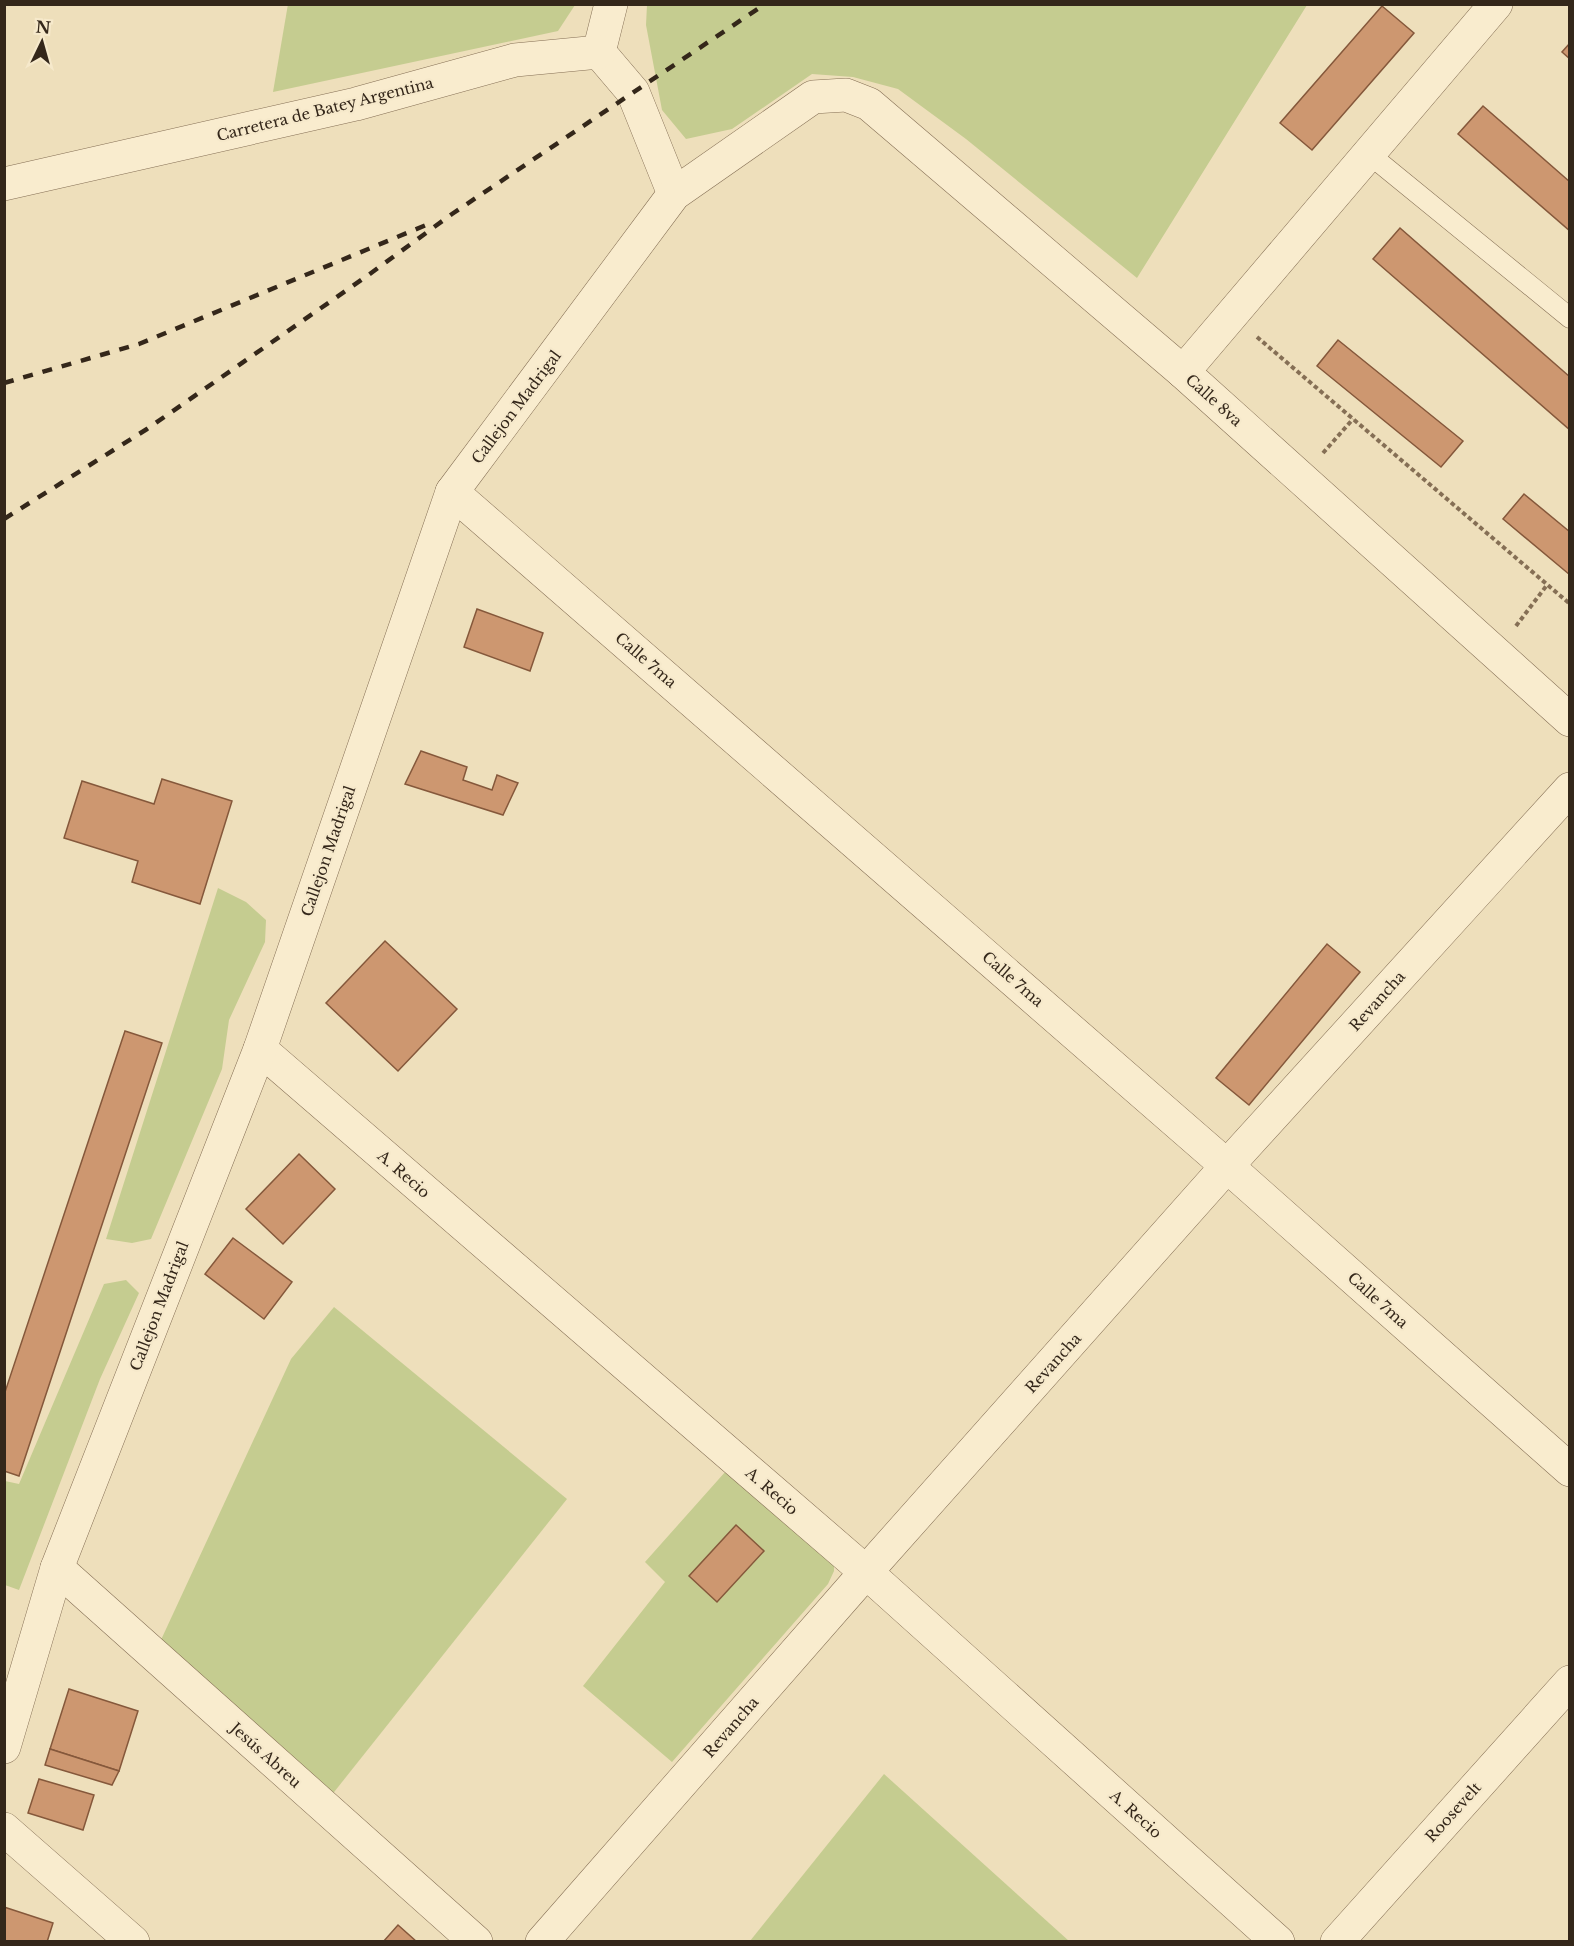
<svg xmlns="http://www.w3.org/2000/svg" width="1574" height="1946" font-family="'Libre Baskerville',serif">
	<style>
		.green { fill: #c5cc90 }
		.building { fill: #cd9770; stroke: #85583b; stroke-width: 1.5 }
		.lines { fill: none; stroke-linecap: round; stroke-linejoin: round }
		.service-casing { stroke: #856f55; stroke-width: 21 }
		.minor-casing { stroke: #856f55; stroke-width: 34 }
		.tertiary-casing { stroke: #856f55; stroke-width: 34 }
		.path { stroke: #856f55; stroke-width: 4; stroke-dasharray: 4.5 3; stroke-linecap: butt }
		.service { stroke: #f9ecce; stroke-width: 20 }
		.minor { stroke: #f9ecce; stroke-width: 33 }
		.tertiary { stroke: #f9ecce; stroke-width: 33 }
		.rail { stroke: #34271a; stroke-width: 4.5; stroke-dasharray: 10 10; stroke-linecap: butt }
		.labels { text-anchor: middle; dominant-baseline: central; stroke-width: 4.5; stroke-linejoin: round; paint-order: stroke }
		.street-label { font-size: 15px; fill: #34271a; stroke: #f6e9cb }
	</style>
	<rect width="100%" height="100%" fill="#eedfbb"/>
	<g class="green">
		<polygon points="288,4 575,4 575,5 558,31 273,92"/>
		<polygon points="647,5 647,4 1307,5 1137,278 966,139 898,89 853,77 812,74 732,129 686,139 662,110 646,25"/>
		<polygon points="218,888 246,902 266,920 265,942 229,1020 222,1069 151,1239 132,1243 106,1239"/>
		<polygon points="126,1280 139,1293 100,1379 19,1590 5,1585 5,1481 19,1484 104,1284"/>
		<polygon points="334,1307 567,1499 323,1806 154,1655 291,1359"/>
		<polygon points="726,1471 834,1554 834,1571 828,1584 672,1762 583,1686 665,1582 645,1562"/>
		<polygon points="884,1774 1069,1941 750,1941"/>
	</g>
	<g class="building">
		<polygon points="1382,6 1414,33 1312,150 1280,123"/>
		<polygon points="1570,43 1570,59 1562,52"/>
		<polygon points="1483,106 1570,182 1570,231 1458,134"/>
		<polygon points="1400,228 1570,377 1570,430 1373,259"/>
		<polygon points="1338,340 1463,441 1441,467 1317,366"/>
		<polygon points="1524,494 1570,532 1570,575 1503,519"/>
		<polygon points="477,609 543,633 530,671 464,647"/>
		<polygon points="421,751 467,767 463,780 492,790 497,775 518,783 503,815 405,784"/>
		<polygon points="162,779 232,801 200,904 132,882 138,861 64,838 82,781 154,804"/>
		<polygon points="385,941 457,1009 398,1071 326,1003"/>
		<polygon points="1327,944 1360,972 1249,1105 1216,1078"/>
		<polygon points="125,1031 162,1043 19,1476 4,1471 4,1395"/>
		<polygon points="299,1154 335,1189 283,1244 246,1209"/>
		<polygon points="233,1238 292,1282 264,1319 205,1274"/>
		<polygon points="736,1525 764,1551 717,1602 689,1576"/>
		<polygon points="69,1689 138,1711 119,1771 50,1749"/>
		<polygon points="50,1749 119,1771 112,1785 45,1765"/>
		<polygon points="39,1779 94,1795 83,1830 28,1813"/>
		<polygon points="4,1907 53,1923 47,1942 4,1942"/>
		<polygon points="398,1925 417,1942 383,1942"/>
	</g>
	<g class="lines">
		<defs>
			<polyline id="service" points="1369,154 1570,318"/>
			<g id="minor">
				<polyline points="1183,372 1496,4"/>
				<polyline points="452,492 1227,1166 1570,1470"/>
				<polyline points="260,1049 866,1572 1278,1942"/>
				<polyline points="57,1568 476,1942"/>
				<polyline points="4,1829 133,1942"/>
				<polyline points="542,1942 866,1572 1227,1166 1570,789"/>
				<polyline points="1337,1942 1570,1682"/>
			</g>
			<g id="tertiary">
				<polyline points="599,52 633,92 674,194"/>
				<polyline points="599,52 611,4"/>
				<polyline points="4,184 356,104 515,60 599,52"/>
				<polyline points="4,1747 57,1568 260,1049 452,492 674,194 813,97 846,95 869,104 1183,372 1570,720"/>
			</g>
		</defs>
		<use href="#service" class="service-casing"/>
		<use href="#minor" class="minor-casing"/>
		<use href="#tertiary" class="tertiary-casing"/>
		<g class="path">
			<polyline points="1257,337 1570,604"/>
			<polyline points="1323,453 1353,419"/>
			<polyline points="1516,626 1547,585"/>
		</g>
		<use href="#service" class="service"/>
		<use href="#minor" class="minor"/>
		<use href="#tertiary" class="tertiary"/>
		<g class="rail">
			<polyline points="4,383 139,344 431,223"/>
			<polyline points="4,519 147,429 367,276 452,214 765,4"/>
		</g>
	</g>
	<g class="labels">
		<g class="street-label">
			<text transform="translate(325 109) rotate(-14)">Carretera de Batey Argentina</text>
			<text transform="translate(1214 400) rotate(42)">Calle 8va</text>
			<text transform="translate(516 407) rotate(-53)">Callejon Madrigal</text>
			<text transform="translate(646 660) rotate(41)">Calle 7ma</text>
			<text transform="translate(328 851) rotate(-71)">Callejon Madrigal</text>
			<text transform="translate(1013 979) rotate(41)">Calle 7ma</text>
			<text transform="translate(1377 1001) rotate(-48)">Revancha</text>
			<text transform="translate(404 1174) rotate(41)">A. Recio</text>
			<text transform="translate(1378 1300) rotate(42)">Calle 7ma</text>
			<text transform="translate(159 1306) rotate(-69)">Callejon Madrigal</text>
			<text transform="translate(1053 1363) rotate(-48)">Revancha</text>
			<text transform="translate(772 1491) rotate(41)">A. Recio</text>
			<text transform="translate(731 1727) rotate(-49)">Revancha</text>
			<text transform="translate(266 1755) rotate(42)">Jesús Abreu</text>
			<text transform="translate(1453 1812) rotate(-48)">Roosevelt</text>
			<text transform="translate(1136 1814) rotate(42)">A. Recio</text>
		</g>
	</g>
	<rect width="1574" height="1946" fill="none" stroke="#34271a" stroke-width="12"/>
	<g transform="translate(42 42) rotate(5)" stroke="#f6e9cb" stroke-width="4.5" paint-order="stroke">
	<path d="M0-4.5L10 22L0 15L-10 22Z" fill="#34271a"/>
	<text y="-9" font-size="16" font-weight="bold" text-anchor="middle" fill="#34271a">N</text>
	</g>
</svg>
